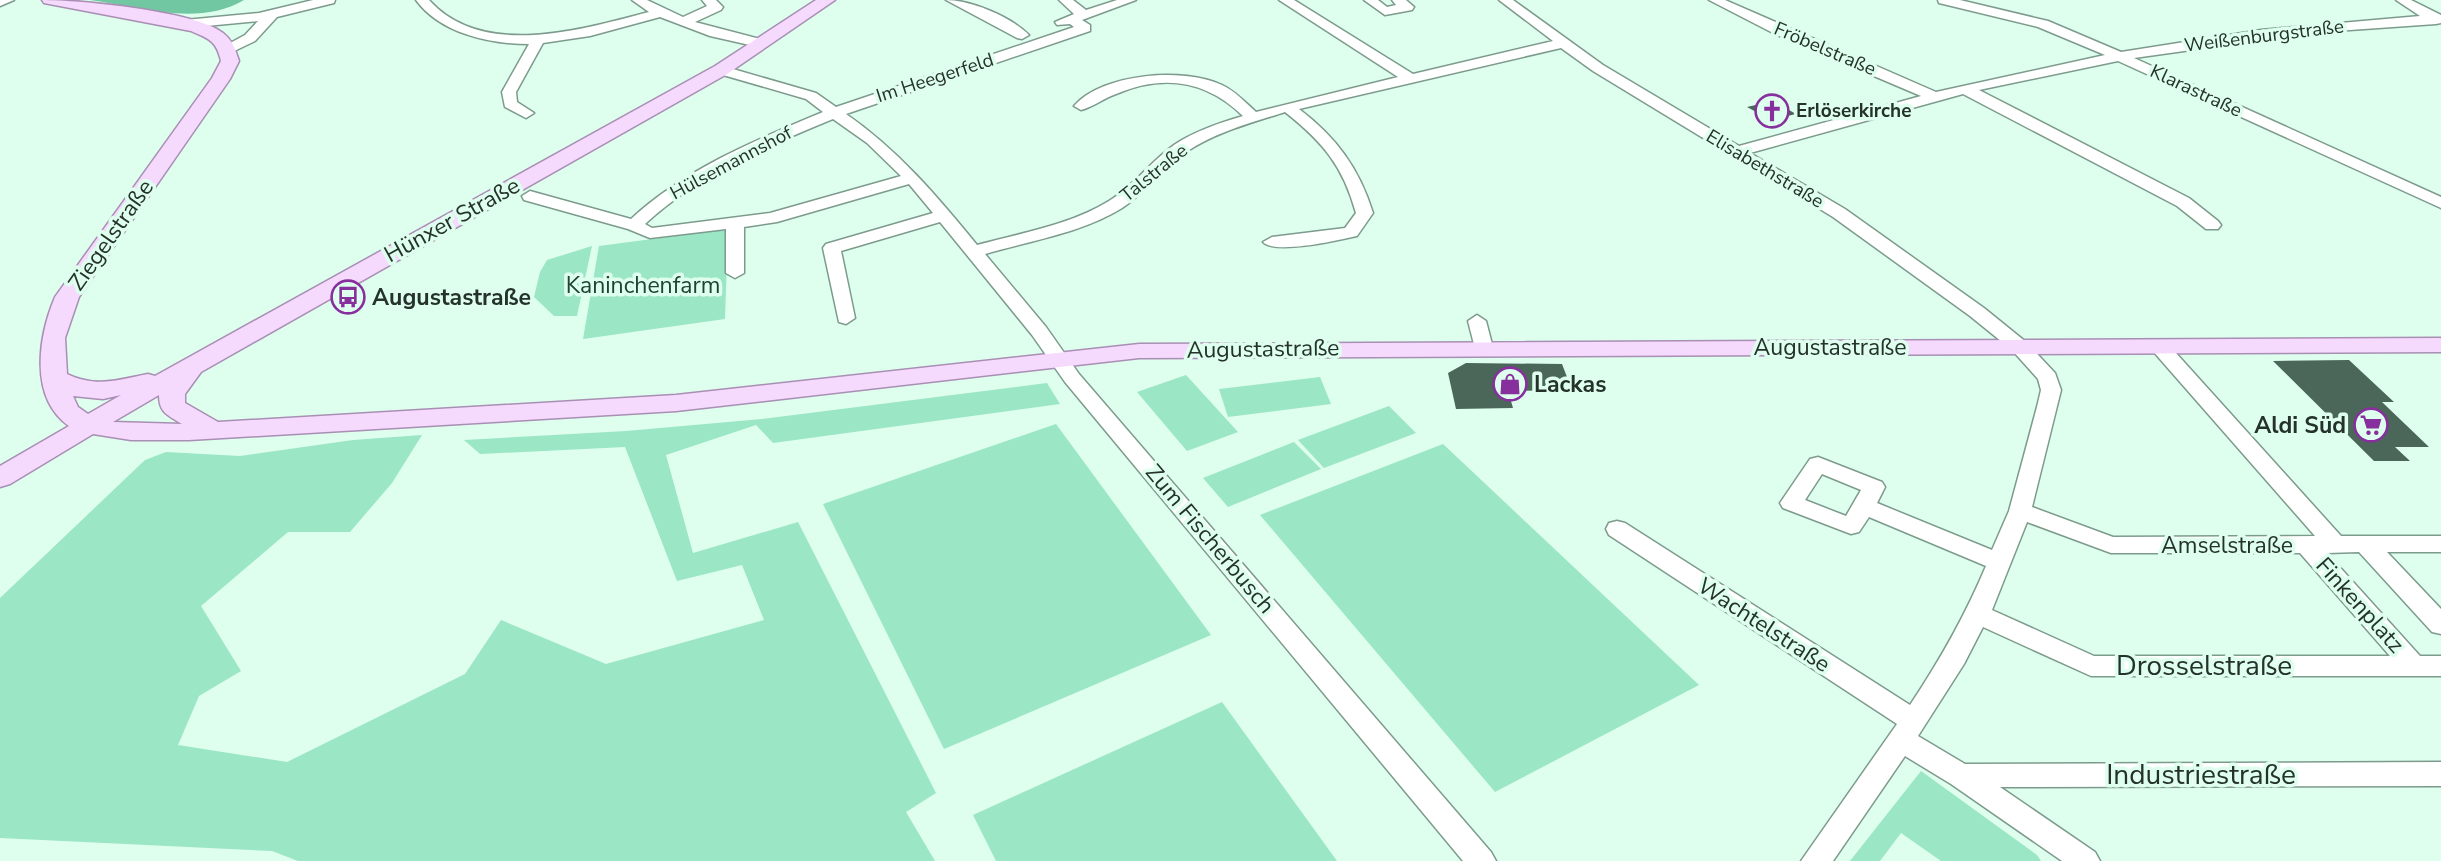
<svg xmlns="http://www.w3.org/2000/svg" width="2441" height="861" font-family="'Nunito Sans',sans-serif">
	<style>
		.green { fill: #9be6c4 }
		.forest { fill: #71c7a2 }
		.building { fill: #4b675a }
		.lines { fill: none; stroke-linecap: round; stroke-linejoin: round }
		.minor-casing { stroke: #7d9b8d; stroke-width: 3 }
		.major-casing { stroke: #a88fb3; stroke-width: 3 }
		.minor { fill: #fff; fill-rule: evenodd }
		.major { fill: #f5dafd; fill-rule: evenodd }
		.labels { text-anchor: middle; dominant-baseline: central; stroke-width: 7; stroke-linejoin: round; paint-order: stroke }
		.far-street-label { font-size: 19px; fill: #25322c; stroke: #defeee }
		.far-poi-label { font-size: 19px; font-weight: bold; fill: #25322c; stroke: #defeee; text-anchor: start }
		.street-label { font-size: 23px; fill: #25322c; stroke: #defeee }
		.park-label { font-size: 23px; fill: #1c4333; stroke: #defeee }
		.poi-label { font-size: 23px; font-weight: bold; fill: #25322c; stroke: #defeee; text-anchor: start }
		.near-street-label { font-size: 28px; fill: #25322c; stroke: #defeee }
	</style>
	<rect width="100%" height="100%" fill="#defeee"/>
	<g class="green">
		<polygon points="728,229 725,319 583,339 599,246"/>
		<polygon points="592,246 577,316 554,316 534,297 540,272 547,260"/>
		<polygon points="1186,375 1238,432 1187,451 1137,392"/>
		<polygon points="1320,377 1331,404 1228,417 1219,389"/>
		<polygon points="1047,383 1060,404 773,443 756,425 666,455 693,553 798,522 936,793 906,812 935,861 298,861 272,851 0,838 0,598 145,460 166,452 240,456 353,440 422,435 392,483 350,532 288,532 201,606 241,671 199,696 178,745 287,762 465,674 501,620 606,664 764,620 742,565 677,581 625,447 480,454 464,440 626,431 762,419"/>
		<polygon points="1389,406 1416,433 1324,468 1298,440"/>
		<polygon points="1056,424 1211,635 944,749 823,504"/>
		<polygon points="1294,442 1321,469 1228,507 1203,478"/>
		<polygon points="1443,444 1699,685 1495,792 1260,515"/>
		<polygon points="1222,702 1337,861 996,861 973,815"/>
		<polygon points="1921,771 2037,855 2041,861 1941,861 1901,833 1880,861 1850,861"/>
	</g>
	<path class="forest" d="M 90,0 L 244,0 C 199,27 139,7 90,0 Z"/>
	<g class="building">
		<polygon points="1773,101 1796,114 1771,120 1747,107"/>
		<polygon points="2349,360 2394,402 2382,402 2429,447 2395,447 2410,461 2374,461 2273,361"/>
		<polygon points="1466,363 1562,364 1572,390 1508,391 1513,408 1456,409 1448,373"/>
	</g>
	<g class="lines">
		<defs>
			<g id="minor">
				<polygon points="0,0 14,0 0,6"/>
				<polygon points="313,0 335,0 334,3 277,17 255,41 226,55 221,54 221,48 245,35 258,21 185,28 178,24 185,20 259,13"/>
				<path d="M 416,0 L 429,0 C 483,60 583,29 649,12 L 632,0 L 647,0 L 683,17 L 707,6 L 702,0 L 716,0 L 723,7 L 721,10 L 695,22 L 768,41 L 770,44 L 763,48 L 710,36 L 660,17 L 590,36 L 543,43 L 516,92 L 517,102 L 534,113 L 526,118 L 505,107 L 502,92 L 529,44 C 489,44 440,33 416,0 Z"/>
				<path d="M 946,0 C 971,0 1011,17 1029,35 L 1022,39 L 1017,38 Z"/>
				<path d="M 1059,0 L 1073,0 L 1086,10 L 1117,0 L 1136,0 L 1082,20 L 1090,25 L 1090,31 L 846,114 C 898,150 937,196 977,245 C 1021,233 1070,225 1109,201 C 1134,186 1151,161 1174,145 C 1195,131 1219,123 1243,116 C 1206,80 1163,74 1116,94 C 1104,98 1093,107 1081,110 L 1074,106 C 1103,73 1184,67 1222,85 C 1235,91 1245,102 1256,112 L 1398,77 L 1279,0 L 1294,0 L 1413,74 L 1553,41 L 1499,0 L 1513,0 L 1603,65 L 1739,146 L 1921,96 L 1775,34 L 1709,0 L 1725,0 L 1936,92 L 2105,55 L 2038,27 L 1939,3 L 1938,0 L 1960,0 L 2048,21 L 2121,52 L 2261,30 L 2420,16 L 2396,0 L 2411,0 L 2441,15 L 2441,23 L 2436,24 L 2321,32 L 2134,58 L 2441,197 L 2441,208 L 2118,61 L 1979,90 L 2189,198 L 2218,221 L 2221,225 L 2218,229 L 2206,229 L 2177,206 L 1963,94 L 1750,153 L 1845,209 L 1984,308 L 2026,342 L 2055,373 L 2061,390 L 2032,507 L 2113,537 L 2315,536 L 2152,350 L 2149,346 L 2152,342 L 2166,342 L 2341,536 L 2441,536 L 2441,552 L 2387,552 L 2441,609 L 2441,634 L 2432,632 L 2359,552 L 2327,553 L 2420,656 L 2441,656 L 2441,676 L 2091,676 L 1983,627 L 1964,664 L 1918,736 L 1965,764 L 2441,762 L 2441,786 L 2000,787 L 2095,852 L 2100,861 L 2062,861 L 1951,784 L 1905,756 L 1833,861 L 1801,861 L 1897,724 L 1609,535 L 1606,529 L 1609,523 L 1617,521 L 1625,523 L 1910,705 C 1940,660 1965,616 1986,566 L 1869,517 L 1859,532 L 1851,534 L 1783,508 L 1780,503 L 1810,459 L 1818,457 L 1882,482 L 1885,487 L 1877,503 L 1992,550 L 2009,511 L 2037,407 L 2041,390 L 2038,379 L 2012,350 L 1970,316 L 1833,217 L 1593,71 L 1561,48 L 1299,109 C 1336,137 1359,168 1373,213 L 1357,236 C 1339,240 1275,255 1263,242 L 1272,237 L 1345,228 L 1356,213 C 1343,166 1323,142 1285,112 C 1251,123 1216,132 1186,152 C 1162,167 1146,193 1122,208 C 1082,233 1029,241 985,254 L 1046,327 L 1079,374 L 1491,852 L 1496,861 L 1463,861 L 1065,382 L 1032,335 L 940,222 L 841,251 L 855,318 L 846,324 L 839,322 L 823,248 L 826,244 L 933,213 L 909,184 L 777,222 L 744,227 L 744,273 L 735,278 L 726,273 L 726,229 L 650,238 L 628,229 L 524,200 L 522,196 L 530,191 L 631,219 C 685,169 756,140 823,112 L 806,99 L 716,73 L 716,67 L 726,67 L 816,93 L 836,107 L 1074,27 L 1070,24 L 1057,25 L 1055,22 L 1074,14 ZM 833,119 L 867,143 L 901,176 L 770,213 L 652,228 L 645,224 C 697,175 768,146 833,119 ZM 1822,474 L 1861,490 L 1846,516 L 1805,500 ZM 2027,522 L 2111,553 L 2300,553 L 2390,656 L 2094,656 L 1992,610 Z"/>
				<polygon points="1364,0 1378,0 1387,7 1396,5 1392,0 1406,0 1414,7 1412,10 1385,15"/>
				<polygon points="1477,315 1486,321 1493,348 1490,352 1476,352 1468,321"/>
			</g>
			<path id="major" d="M 42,0 C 79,0 195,11 223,33 C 233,41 235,49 239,61 L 230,79 L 79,297 L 65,338 L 67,374 C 97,388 117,380 148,374 L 155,376 L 715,66 L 816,0 L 835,0 L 727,74 L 201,372 L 185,394 L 185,403 L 218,422 L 676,395 L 1139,344 L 2441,338 L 2441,352 L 1139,358 L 676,411 L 189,440 L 131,440 L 93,434 L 10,484 L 0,487 L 0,466 L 69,426 C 28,397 39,335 55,297 L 212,78 L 221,61 C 216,40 209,39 191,31 L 44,3 ZM 121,395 L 88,414 L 78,407 L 73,396 L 103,399 ZM 159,395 C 159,413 168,415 182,424 L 113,422 Z"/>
		</defs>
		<use href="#minor" class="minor-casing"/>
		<use href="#major" class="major-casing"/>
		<use href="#minor" class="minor"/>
		<use href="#major" class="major"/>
	</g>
	<defs>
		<symbol id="church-ring" viewBox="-11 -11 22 22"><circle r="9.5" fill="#defeee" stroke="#872f9c" stroke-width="1.5"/><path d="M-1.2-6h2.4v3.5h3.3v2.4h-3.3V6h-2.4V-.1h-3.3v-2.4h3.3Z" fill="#872f9c"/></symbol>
		<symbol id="bus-ring" viewBox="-11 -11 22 22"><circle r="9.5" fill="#defeee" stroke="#872f9c" stroke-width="1.5"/><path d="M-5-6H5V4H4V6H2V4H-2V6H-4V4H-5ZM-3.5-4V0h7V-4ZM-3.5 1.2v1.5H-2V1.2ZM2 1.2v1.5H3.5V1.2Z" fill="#872f9c"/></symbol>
		<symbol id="shop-ring" viewBox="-11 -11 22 22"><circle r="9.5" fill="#defeee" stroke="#872f9c" stroke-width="1.5"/><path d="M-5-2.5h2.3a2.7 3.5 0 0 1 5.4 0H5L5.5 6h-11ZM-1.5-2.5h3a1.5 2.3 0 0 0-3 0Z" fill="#872f9c"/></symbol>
		<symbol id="supermarket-ring" viewBox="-11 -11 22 22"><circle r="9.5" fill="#defeee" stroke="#872f9c" stroke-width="1.5"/><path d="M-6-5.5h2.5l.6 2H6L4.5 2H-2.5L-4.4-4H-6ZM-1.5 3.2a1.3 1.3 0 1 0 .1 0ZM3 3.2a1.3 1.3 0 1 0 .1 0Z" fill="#872f9c"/></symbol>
	</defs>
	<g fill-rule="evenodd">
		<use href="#church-ring" x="1753" y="92" width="38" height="38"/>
		<use href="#bus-ring" x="329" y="278" width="38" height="38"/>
		<use href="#shop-ring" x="1491" y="365" width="38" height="38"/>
		<use href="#supermarket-ring" x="2352" y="406" width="38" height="38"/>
	</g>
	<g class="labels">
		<g class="far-street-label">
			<text transform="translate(2264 36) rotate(-7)">Weißenburgstraße</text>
			<text transform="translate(1825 49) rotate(23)">Fröbelstraße</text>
			<text transform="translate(935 78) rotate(-18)">Im Heegerfeld</text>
			<text transform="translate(2196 91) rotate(25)">Klarastraße</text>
			<text transform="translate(731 163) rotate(-28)">Hülsemannshof</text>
			<text transform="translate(1765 169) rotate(31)">Elisabethstraße</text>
			<text transform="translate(1154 173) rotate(-39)">Talstraße</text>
		</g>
		<g class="far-poi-label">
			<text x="1796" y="111">Erlöserkirche</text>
		</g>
		<g class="street-label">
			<text transform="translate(452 220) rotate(-29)">Hünxer Straße</text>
			<text transform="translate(111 235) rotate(-55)">Ziegelstraße</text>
			<text x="1830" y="347">Augustastraße</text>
			<text transform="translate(1263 349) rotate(-1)">Augustastraße</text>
			<text transform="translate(1210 539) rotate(50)">Zum Fischerbusch</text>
			<text x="2227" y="545">Amselstraße</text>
			<text transform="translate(2360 605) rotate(48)">Finkenplatz</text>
			<text transform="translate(1764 625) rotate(33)">Wachtelstraße</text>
		</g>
		<g class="park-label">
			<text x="643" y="285">Kaninchenfarm</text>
		</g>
		<g class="poi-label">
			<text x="372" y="297">Augustastraße</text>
			<text x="1534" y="384">Lackas</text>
			<text x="2346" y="425" text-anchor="end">Aldi Süd</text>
		</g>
		<g class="near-street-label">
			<text x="2204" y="666">Drosselstraße</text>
			<text x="2201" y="775">Industriestraße</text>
		</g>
	</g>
</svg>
